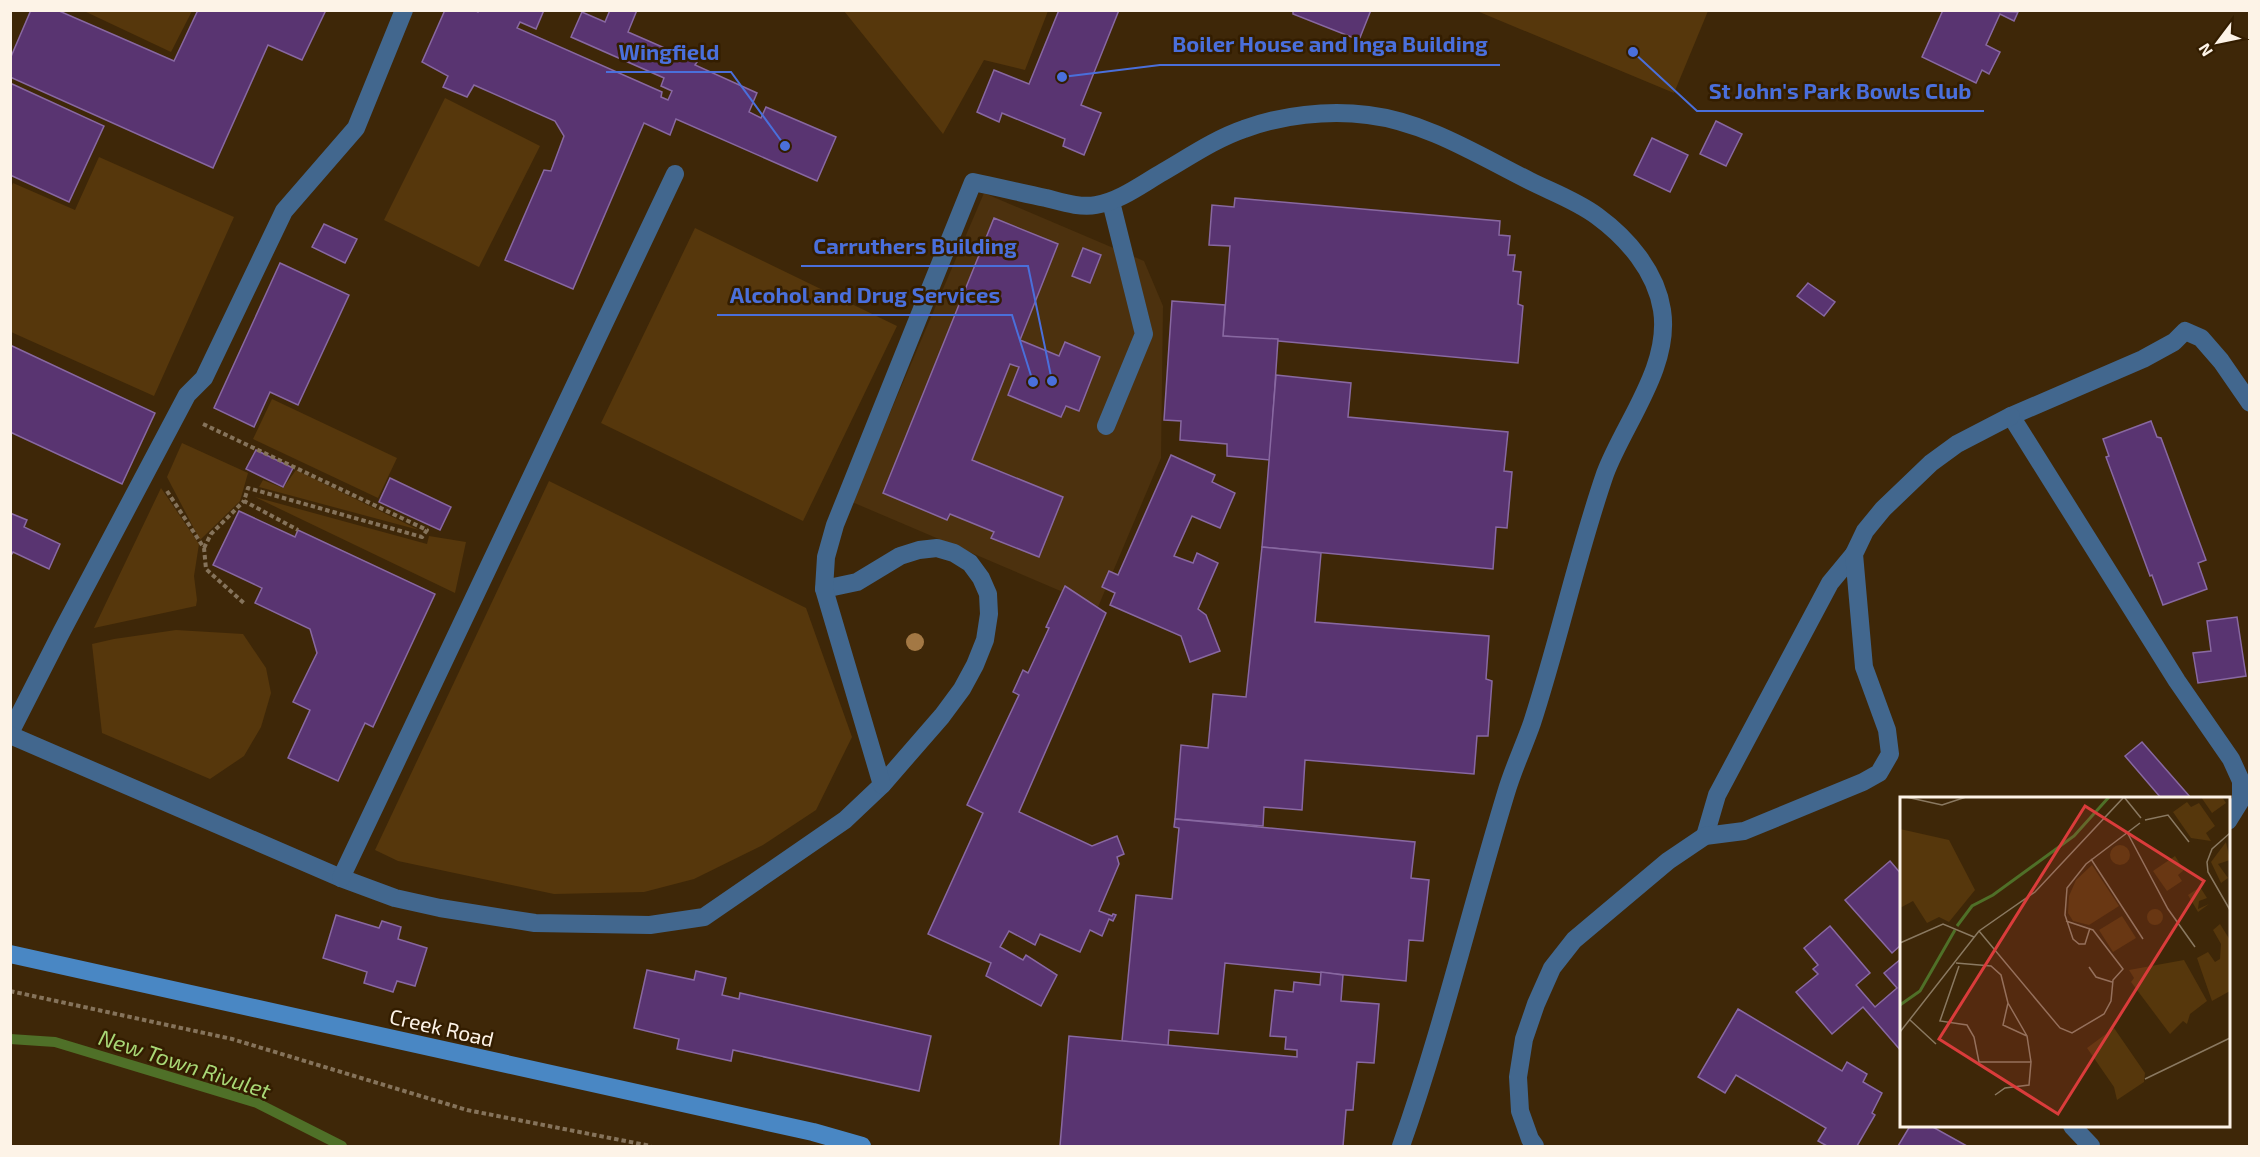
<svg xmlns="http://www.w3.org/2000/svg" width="2260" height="1157" font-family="'Exo 2',sans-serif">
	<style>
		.built { fill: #4c310e }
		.green { fill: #56370c }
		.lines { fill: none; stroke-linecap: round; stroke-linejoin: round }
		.stream { stroke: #4f7028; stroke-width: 10 }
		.building { fill: #593471; stroke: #8868a1; stroke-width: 1.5 }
		.path { stroke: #85735b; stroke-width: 4; stroke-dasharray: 4.5 3; stroke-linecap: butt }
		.lane { stroke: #42678e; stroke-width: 18 }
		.secondary { stroke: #4987c4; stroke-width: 18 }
		.tree { fill: #a37844 }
		.labels { text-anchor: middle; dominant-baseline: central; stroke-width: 5; stroke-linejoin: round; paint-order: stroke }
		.street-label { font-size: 21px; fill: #fdf3e7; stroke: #331d00 }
		.water-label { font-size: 22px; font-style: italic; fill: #a9d876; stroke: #331d00 }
		.inset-river { fill: none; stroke: #4f7028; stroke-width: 3 }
		.inset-road { fill: none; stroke: #8a7961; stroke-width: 1.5 }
		.view { fill: #da3c3b; fill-opacity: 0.15; stroke: #da3c3b; stroke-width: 3 }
		.inset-edge { fill: none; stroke: #fdf3e7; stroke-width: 3 }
		.leader { fill: none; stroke: #4a6fdb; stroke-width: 2 }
		.callout-dot { fill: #4a6fdb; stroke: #331d00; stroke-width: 2 }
		.callout-label { font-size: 22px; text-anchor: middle; font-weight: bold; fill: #4a6fdb; stroke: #331d00; stroke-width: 5; stroke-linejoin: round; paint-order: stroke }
	</style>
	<rect width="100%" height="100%" fill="#3e2708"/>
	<polygon class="built" points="984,193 1144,261 1163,306 1161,458 1098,607 852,502"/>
	<g class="green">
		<polygon points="84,11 192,11 171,52"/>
		<polygon points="844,11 1048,11 1025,70 984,60 943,134"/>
		<polygon points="1477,11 1708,11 1674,93"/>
		<polygon points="445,98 540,146 479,267 384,220"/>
		<polygon points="99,157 234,217 154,396 11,332 10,190 13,183 75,210"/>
		<polygon points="695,228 897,326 803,521 601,423"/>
		<polygon points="272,399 397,458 378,498 253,439"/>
		<polygon points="182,443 248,473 240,501 200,540 167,477"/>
		<polygon points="296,470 419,530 259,487 263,480 283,488"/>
		<polygon points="549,481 806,608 852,737 816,810 763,845 694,879 644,892 554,894 398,861 375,850"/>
		<polygon points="161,488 199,544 194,576 197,600 196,606 94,628"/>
		<polygon points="255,497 427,544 429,536 466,542 455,593"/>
		<polygon points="176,630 243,634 266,668 271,693 261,727 244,756 210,779 102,733 92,644 114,639"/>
	</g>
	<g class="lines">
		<polyline class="stream" points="10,1039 55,1042 257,1103 342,1146"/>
	</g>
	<g class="building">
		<polygon points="31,10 57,10 174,61 198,10 326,10 302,60 268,45 213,168 10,77 10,59"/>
		<polygon points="445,10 474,10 478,12 479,10 544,10 536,29 520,22 517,28 662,92 661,97 668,100 672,91 661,86 664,78 571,37 582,12 605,22 610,10 637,10 628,32 697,62 695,65 757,93 749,112 761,118 766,107 836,137 817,181 676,119 670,135 644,123 573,289 505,260 544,170 551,171 564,136 555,121 474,85 467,97 443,87 448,76 422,62"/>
		<polygon points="1059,10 1119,10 1081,105 1101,113 1084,155 1063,146 1065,139 1002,113 999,122 977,112 994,70 1029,84"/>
		<polygon points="1371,10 1359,40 1293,14 1293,10"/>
		<polygon points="1943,10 2018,12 2014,21 2000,14 1986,45 2000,52 1989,74 1982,70 1976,83 1922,57"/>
		<polygon points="10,83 104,126 69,202 10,175"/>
		<polygon points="1716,121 1742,134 1726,166 1700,154"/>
		<polygon points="1652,138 1688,155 1670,192 1634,175"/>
		<polygon points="1235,198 1500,221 1499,235 1510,236 1508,255 1515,255 1513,271 1521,272 1518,304 1523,306 1518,363 1223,336 1230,246 1209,245 1212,205 1234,207"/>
		<polygon points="994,218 1058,244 1020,340 1059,356 1065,342 1100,357 1079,411 1066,406 1061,417 1008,395 1019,367 1010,364 972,460 1063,497 1039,557 991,538 994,532 950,514 947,520 883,493"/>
		<polygon points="324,224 357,239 345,263 312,247"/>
		<polygon points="1083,248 1101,255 1090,283 1072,276"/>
		<polygon points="280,263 349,295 298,405 270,392 254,427 214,408"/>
		<polygon points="1808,283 1835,302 1824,316 1797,296"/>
		<polygon points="1172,301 1225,305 1223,336 1278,339 1270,460 1227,456 1227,444 1180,440 1181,421 1164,420"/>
		<polygon points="10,345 155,413 122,484 10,432"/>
		<polygon points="1276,375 1351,383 1348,417 1508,432 1504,471 1512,472 1507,528 1496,527 1493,569 1262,547"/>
		<polygon points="2151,421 2157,437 2161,438 2206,560 2198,563 2207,589 2163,605 2152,575 2150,576 2106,457 2109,456 2103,439"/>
		<polygon points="256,450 293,468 283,487 246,469"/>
		<polygon points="1171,455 1215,475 1212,482 1235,493 1220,528 1192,516 1174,556 1193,563 1197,553 1218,563 1198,609 1206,615 1220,651 1190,662 1181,636 1110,605 1115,593 1102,587 1109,571 1118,575"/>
		<polygon points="390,478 451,507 440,530 379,502"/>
		<polygon points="239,511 295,537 298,530 435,594 373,727 365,723 338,781 288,758 310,710 293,702 317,653 310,629 255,603 262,588 213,565"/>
		<polygon points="10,513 27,520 24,527 60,544 49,569 13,552 10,557"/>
		<polygon points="1262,547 1321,553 1315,622 1489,636 1486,679 1492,681 1488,736 1477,736 1474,774 1305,760 1302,810 1264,807 1263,826 1175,819 1181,745 1208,748 1213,694 1246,697"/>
		<polygon points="1065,586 1106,613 1019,812 1092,846 1117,836 1124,854 1117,857 1119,864 1099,911 1112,916 1113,914 1116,915 1113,921 1109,919 1102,936 1090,930 1080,952 1040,934 1035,945 1009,931 1000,947 1023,960 1026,955 1057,975 1041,1006 986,976 991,963 928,934 983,813 967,805 1019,695 1013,692 1023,670 1028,673 1049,628 1046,627"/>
		<polygon points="2237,617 2246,676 2198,683 2193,653 2211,651 2207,621"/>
		<polygon points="2142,742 2191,798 2161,798 2125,756"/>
		<polygon points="1175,819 1415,842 1411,878 1429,880 1423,941 1409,940 1406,981 1225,963 1218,1034 1169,1030 1168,1046 1122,1041 1136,895 1172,899 1179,828 1174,827"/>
		<polygon points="1890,861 1902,875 1902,944 1892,953 1845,900"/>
		<polygon points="336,915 379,928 382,921 401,927 398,939 427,948 415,986 397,981 393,992 364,983 367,972 323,958"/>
		<polygon points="1830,926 1870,973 1856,985 1875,1007 1897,988 1884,973 1902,958 1902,1052 1863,1007 1832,1034 1796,992 1818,974 1813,969 1818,965 1804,948"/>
		<polygon points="647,970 694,980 696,971 726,978 722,995 739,999 740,993 931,1036 919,1091 733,1050 731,1061 677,1049 679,1039 634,1028"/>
		<polygon points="1321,972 1343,975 1341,1001 1379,1004 1374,1063 1357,1062 1353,1110 1346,1110 1343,1146 1060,1146 1069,1036 1297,1057 1297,1050 1285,1049 1286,1037 1270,1036 1275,990 1293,992 1294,982 1320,985"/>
		<polygon points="1738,1009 1842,1071 1847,1062 1867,1074 1863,1082 1882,1093 1872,1113 1875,1115 1857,1146 1827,1146 1818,1141 1826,1128 1736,1075 1725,1093 1698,1077"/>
		<polygon points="1910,1126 1931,1126 1967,1146 1898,1146"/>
	</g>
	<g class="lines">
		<g class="path">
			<polyline points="203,424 427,530 422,537 248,488 244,501 298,530"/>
			<polyline points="167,491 204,548 206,569 245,604"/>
			<polyline points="204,548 211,534 244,501"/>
			<polyline points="10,991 232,1039 467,1110 651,1146"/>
		</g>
		<g class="lane">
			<polyline points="1106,426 1144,334 1111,202"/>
			<polyline points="10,733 62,631 187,395 204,378 284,211 356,128 404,10"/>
			<polyline points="10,735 341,878 395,898 440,908 535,923 650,925 704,917 845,820 882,785 942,716 962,689 975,665 985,640 989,614 988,594 981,578 970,563 954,553 937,548 919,550 900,556 857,582 824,589"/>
			<path d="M 882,785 L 824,589 L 826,557 L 835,525 L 973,182 C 997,187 1022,193 1046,198 C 1062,202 1080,208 1096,205 C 1120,201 1142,184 1163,172 C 1189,157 1215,139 1244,129 C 1281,115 1328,110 1368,115 C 1426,122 1478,155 1530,181 C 1552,192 1577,201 1597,216 C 1627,238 1656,271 1662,310 C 1671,367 1624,423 1605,474 C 1577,555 1559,640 1532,723 C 1524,746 1513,769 1506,793 C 1470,911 1442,1030 1401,1146"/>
			<polyline points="2228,821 2241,800 2241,781 2231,759 2177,681 2011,416 2143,359 2174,342 2185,331 2201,338 2221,361 2250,403"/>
			<polyline points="1705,836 1717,795 1830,583 1854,554"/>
			<polyline points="341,878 675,174"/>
			<polyline points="2072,1126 2091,1146"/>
			<polyline points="1535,1146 1530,1139 1520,1111 1518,1077 1524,1039 1536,1004 1552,968 1574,940 1668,861 1705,836 1744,831 1863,782 1879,773 1890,754 1887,730 1864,667 1854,554 1865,531 1883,509 1931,463 1957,444 2011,416"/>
		</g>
		<polyline class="secondary" points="10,954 813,1132 862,1146"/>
	</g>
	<circle class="tree" cx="915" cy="642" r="9"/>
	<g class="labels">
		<g class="street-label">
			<text transform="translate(442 1027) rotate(13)">Creek Road</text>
		</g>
		<g class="water-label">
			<text transform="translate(185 1063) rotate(18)">New Town Rivulet</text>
		</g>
	</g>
	<g transform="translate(1900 797)">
		<rect width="330" height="330" fill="#3e2708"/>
		<path d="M 301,0 L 322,0 L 326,6 L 312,16 ZM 287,5 L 291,10 L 299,6 L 315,29 L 306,36 L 311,44 L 291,41 L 273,15 ZM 0,32 L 49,43 L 75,93 L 49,125 L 39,120 L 27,126 L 13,104 L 0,111 ZM 326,45 L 330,63 L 318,67 L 328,81 L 321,86 L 311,65 ZM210 58a10 10 0 1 1 20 0a10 10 0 1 1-20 0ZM 275,59 L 284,73 L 278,78 L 282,84 L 267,94 L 253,74 ZM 192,68 L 219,109 L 189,128 L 173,124 L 168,116 L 169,99 L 176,83 ZM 300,90 L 307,101 L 299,104 L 298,112 L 309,107 L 298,115 L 288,98 ZM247 120a8 8 0 1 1 16 0a8 8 0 1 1-16 0ZM 222,119 L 236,141 L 213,155 L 199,133 ZM 320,127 L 330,143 L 330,194 L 312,204 L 297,161 L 308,155 L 315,165 L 320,162 L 321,147 L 313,133 ZM 284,163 L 307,204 L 290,217 L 287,227 L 283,224 L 270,237 L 231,185 L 234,181 L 229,173 ZM 214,231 L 245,276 L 244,285 L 217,303 L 214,290 L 187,251 Z" fill="#56370c"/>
		<path class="inset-river" d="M 57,129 L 72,109 L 93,98 L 174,39 L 209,0M 0,208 L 20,194 L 55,133"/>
		<path class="inset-road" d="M 6,0 L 42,8 L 66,0M 245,23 L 268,18 L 289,45M 330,36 L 312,52 L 307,65 L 308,75 L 330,113M 228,37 L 268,112 L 295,150M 191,62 L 243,142M 190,131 L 185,147 L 179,147 L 173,142 L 165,118 L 167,91 L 186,67 L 240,26M 79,134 L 160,231 L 172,236 L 204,217 L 211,204 L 213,183 L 223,172 L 193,133 L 166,124M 0,146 L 43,127 L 74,140M 56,166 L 91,169 L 101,178 L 108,206 L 103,228 L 127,239 L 131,265M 59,169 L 40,224 L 67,228 L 74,240 L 79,265 L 131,265 L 129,288 L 105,291 L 95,298M 189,170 L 196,180 L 212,185M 108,206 L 127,239M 10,223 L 36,247M 0,235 L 79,134 L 135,95 L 224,0 L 241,21M 245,282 L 330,241"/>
		<path class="view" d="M 185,9 L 304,84 L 158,317 L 39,242 Z"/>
		<rect width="330" height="330" class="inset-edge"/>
	</g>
	<path class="leader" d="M1062 77L1160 65H1500M785 146L731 72H606M1633 52L1697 111H1984M1052 381L1028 266H801M1033 382L1012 315H717"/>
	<g class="callout-dot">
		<circle cx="1062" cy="77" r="6"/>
		<circle cx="785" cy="146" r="6"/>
		<circle cx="1633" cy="52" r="6"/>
		<circle cx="1052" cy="381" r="6"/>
		<circle cx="1033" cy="382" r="6"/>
	</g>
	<g class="callout-label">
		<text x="1330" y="52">Boiler House and Inga Building</text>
		<text x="669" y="60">Wingfield</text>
		<text x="1840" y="99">St John's Park Bowls Club</text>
		<text x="915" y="254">Carruthers Building</text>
		<text x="865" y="303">Alcohol and Drug Services</text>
	</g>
	<rect width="2260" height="1157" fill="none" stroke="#fdf3e7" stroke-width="24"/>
	<g transform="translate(2218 42) rotate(238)" stroke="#331d00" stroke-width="4.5" paint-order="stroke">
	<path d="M0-4.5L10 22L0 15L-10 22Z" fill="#fdf3e7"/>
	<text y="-9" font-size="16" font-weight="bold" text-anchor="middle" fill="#fdf3e7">N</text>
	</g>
</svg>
